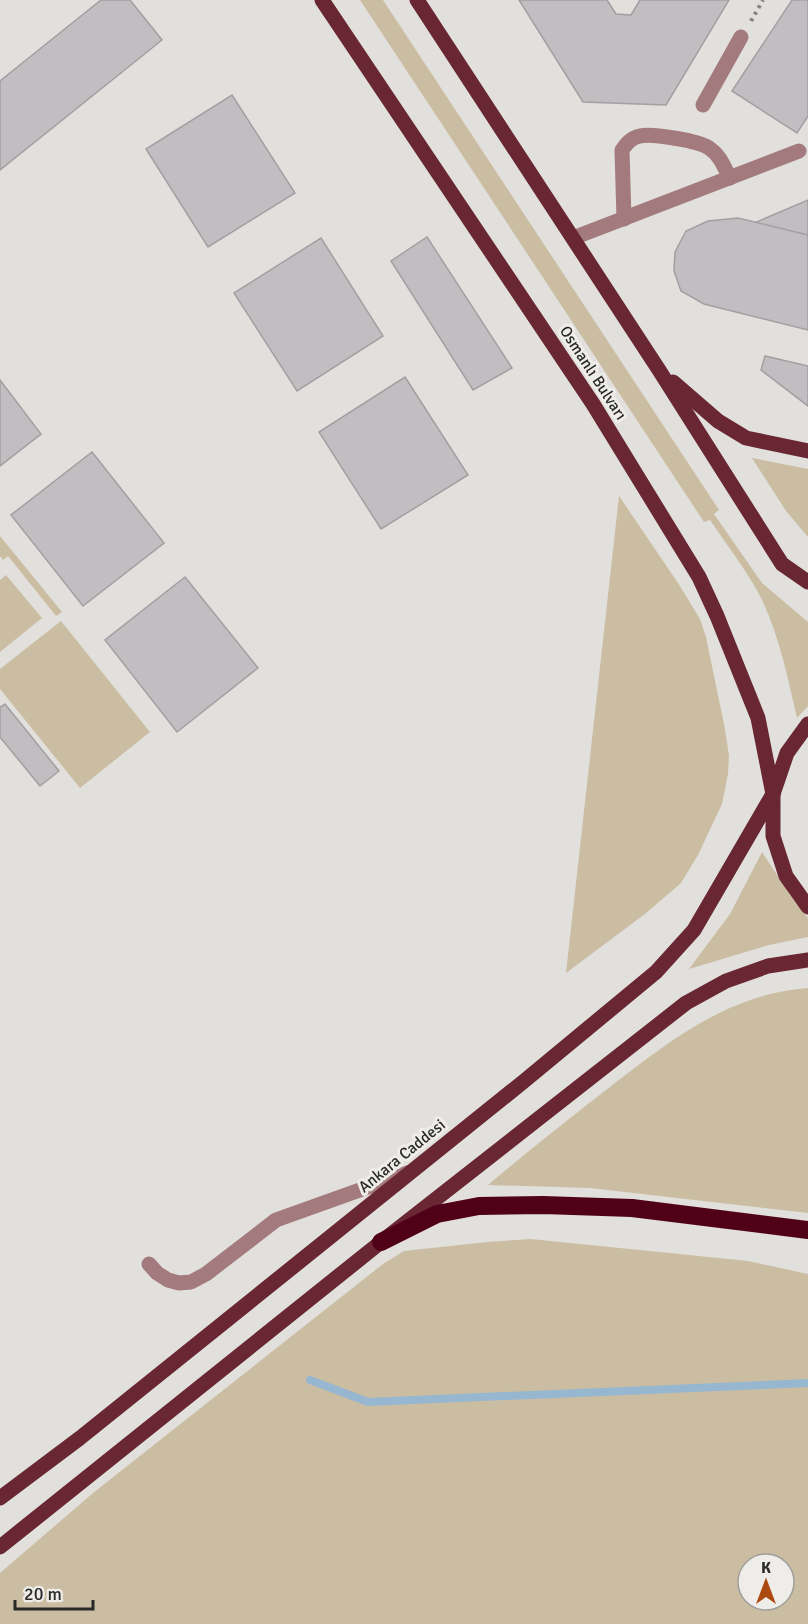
<svg xmlns="http://www.w3.org/2000/svg" width="808" height="1624" font-family="Signika,sans-serif">
	<style>
		.green { fill: #cbbda2; fill-rule: evenodd }
		.lines { fill: none; stroke-linecap: round; stroke-linejoin: round }
		.stream { stroke: #97b7d1; stroke-width: 8 }
		.building { fill: #c1bec1; stroke: #a29fa2; stroke-width: 1.5 }
		.path { stroke: #838280; stroke-width: 4; stroke-dasharray: 3 4.5; stroke-linecap: butt }
		.minor { stroke: #a37b7f; stroke-width: 15 }
		.major { stroke: #682733; stroke-width: 15 }
		.highway { stroke: #510019; stroke-width: 18 }
		.labels { text-anchor: middle; dominant-baseline: central; stroke-width: 6; stroke-linejoin: round; paint-order: stroke }
		.street-label { font-size: 16px; fill: #292927; stroke: #efedea }
	</style>
	<rect width="100%" height="100%" fill="#e2e0dd"/>
	<g class="green">
		<path d="M 360,0 L 383,0 L 719,510 L 714,514 L 762,583 L 808,622 L 808,706 L 797,718 C 788,679 780,639 763,602 C 749,573 728,547 710,520 L 704,522 Z"/>
		<polygon points="752,458 808,469 808,537 786,511"/>
		<polygon points="619,496 678,583 700,619 706,637 725,729 729,756 728,774 722,804 698,855 681,883 645,914 566,973"/>
		<polygon points="0,536 62,612 56,616 8,556 3,560 0,556"/>
		<polygon points="6,575 42,618 0,652 0,580"/>
		<polygon points="61,621 150,732 80,788 0,689 0,669"/>
		<polygon points="762,852 793,899 808,918 808,937 769,945 689,969 730,914"/>
		<path d="M 808,988 L 808,1213 L 590,1188 L 488,1185 C 527,1152 566,1121 606,1090 C 668,1042 727,994 808,988 Z"/>
		<path d="M 531,1239 L 748,1261 L 808,1274 L 808,1624 L 0,1624 L 0,1573 L 93,1493 L 383,1264 L 404,1251 L 487,1242 ZM 748,1564 L 784,1564 L 784,1600 L 748,1600 Z"/>
	</g>
	<g class="lines">
		<polyline class="stream" points="310,1380 368,1402 808,1383"/>
	</g>
	<g class="building">
		<polygon points="101,0 130,0 162,40 0,170 0,81"/>
		<polygon points="519,0 607,0 616,14 631,15 640,0 729,0 666,105 583,102"/>
		<polygon points="792,0 808,0 808,116 797,133 732,91"/>
		<polygon points="232,95 295,193 208,247 146,149"/>
		<polygon points="808,200 808,266 724,302 700,246"/>
		<polygon points="738,218 808,235 808,330 704,304 681,291 674,271 675,252 686,231 708,221"/>
		<polygon points="427,237 512,368 473,390 391,261"/>
		<polygon points="321,238 383,336 297,391 234,293"/>
		<polygon points="765,356 808,366 808,406 761,370"/>
		<polygon points="405,377 468,475 381,529 319,432"/>
		<polygon points="0,380 41,434 0,466"/>
		<polygon points="92,452 164,543 83,606 11,515"/>
		<polygon points="185,577 258,668 177,732 105,640"/>
		<polygon points="5,704 59,771 40,786 0,737 0,707"/>
	</g>
	<g class="lines">
		<polyline class="path" points="751,21 763,0"/>
		<g class="minor">
			<polyline points="703,105 741,37"/>
			<path d="M 624,219 L 622,150 C 627,143 631,138 640,136 C 651,133 700,141 709,148 C 720,155 724,167 730,178"/>
			<polyline points="573,238 799,151"/>
			<polyline points="149,1264 157,1273 168,1280 179,1283 191,1282 206,1274 276,1220 410,1172"/>
		</g>
		<g class="major">
			<polyline points="322,0 593,404 699,577 717,616 758,718 773,794"/>
			<polyline points="417,0 659,370 782,564 808,582"/>
			<polyline points="673,382 718,421 746,438 808,451"/>
			<polyline points="808,724 787,753 773,794 773,836 786,876 808,907"/>
			<polyline points="0,1498 80,1438 523,1082 656,972 694,930 773,794"/>
			<polyline points="0,1547 381,1242 686,1003 726,981 768,966 808,960"/>
		</g>
		<polyline class="highway" points="381,1242 437,1214 479,1206 543,1205 632,1208 808,1230"/>
	</g>
	<g class="labels">
		<g class="street-label">
			<text transform="translate(593 373) rotate(57)">Osmanlı Bulvarı</text>
			<text transform="translate(402 1156) rotate(-39)">Ankara Caddesi</text>
		</g>
	</g>
	<g transform="translate(766 1582)"><circle r="28" fill="#efedea" stroke="#a09f9c" stroke-width="1.5"/>
	<path d="M0-4.5L10 22L0 15L-10 22Z" fill="#ac4910"/>
	<text y="-9" font-size="16" font-weight="bold" text-anchor="middle" fill="#292927">K</text>
	</g>
	<path d="M15 1600v9h78v-9" fill="none" stroke="#292927" stroke-width="3"/>
	<text x="24" y="1600" font-size="18" fill="#292927" stroke="#efedea" stroke-width="4.5" paint-order="stroke">20 m</text>
</svg>
